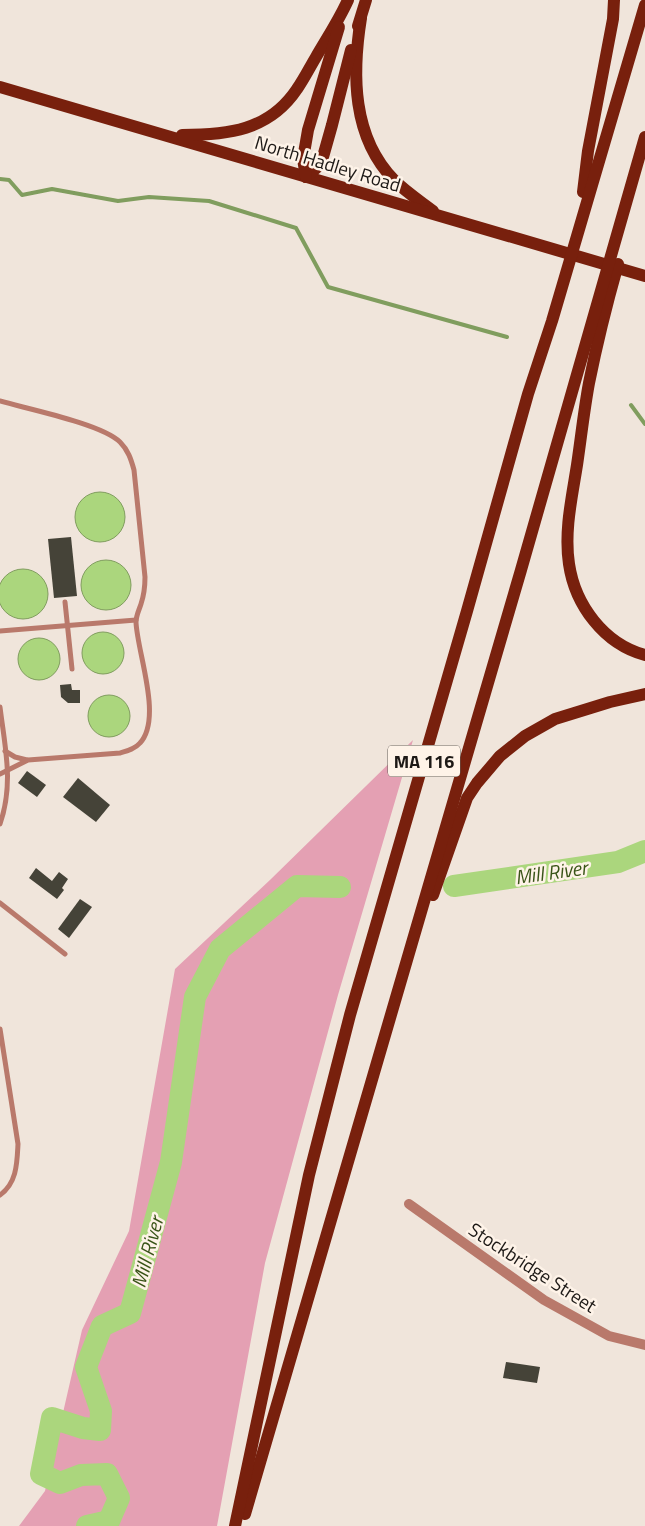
<svg xmlns="http://www.w3.org/2000/svg" width="645" height="1526" font-family="'Titillium Web',sans-serif">
	<style>
		.green { fill: #e4a0b3 }
		.water { fill: #abd67d; stroke: #809d5e }
		.lines { fill: none; stroke-linecap: round; stroke-linejoin: round }
		.stream { stroke: #809d5e; stroke-width: 4 }
		.river { stroke: #abd67d; stroke-width: 22 }
		.building { fill: #454338 }
		.lane { stroke: #b9796b; stroke-width: 5 }
		.street { stroke: #b9796b; stroke-width: 10 }
		.primary { stroke: #78200d; stroke-width: 12 }
		.labels { text-anchor: middle; dominant-baseline: central; stroke-width: 5; stroke-linejoin: round; paint-order: stroke }
		.shield { fill: #fef3e8; stroke: #605a55; stroke-width: 1 }
		.shield-label { font-size: 18px; font-weight: bold; fill: #1d1916 }
		.street-label { font-size: 19px; fill: #1d1916; stroke: #fef3e8 }
		.water-label { font-size: 20px; font-style: italic; fill: #395417; stroke: #fef3e8 }
	</style>
	<rect width="100%" height="100%" fill="#f0e5db"/>
	<polygon class="green" points="413,740 338,995 265,1263 217,1526 19,1526 45,1491 82,1330 129,1231 175,969 271,879"/>
	<g class="water">
		<circle cx="100" cy="517" r="25"/>
		<circle cx="106" cy="585" r="25"/>
		<circle cx="23" cy="594" r="25"/>
		<circle cx="103" cy="653" r="21"/>
		<circle cx="39" cy="659" r="21"/>
		<circle cx="109" cy="716" r="21"/>
	</g>
	<g class="lines">
		<g class="stream">
			<polyline points="0,179 9,180 22,195 52,189 118,201 149,197 209,201 296,228 328,287 507,337"/>
			<polyline points="631,405 645,424"/>
		</g>
		<g class="river">
			<polyline points="454,886 618,862 645,851"/>
			<polyline points="87,1526 109,1521 119,1498 107,1474 81,1475 60,1483 41,1474 52,1418 83,1428 100,1430 101,1411 86,1367 102,1326 130,1313 171,1162 195,997 220,949 297,886 340,887"/>
		</g>
	</g>
	<g class="building">
		<polygon points="71,537 77,596 54,598 48,539"/>
		<polygon points="71,684 72,690 80,690 80,703 68,703 61,697 60,685"/>
		<polygon points="27,771 46,785 37,797 18,783"/>
		<polygon points="78,778 110,805 96,822 63,797"/>
		<polygon points="36,868 52,881 59,872 68,879 62,888 64,890 57,899 29,878"/>
		<polygon points="80,899 92,907 69,938 58,929"/>
		<polygon points="506,1362 540,1367 537,1383 503,1378"/>
	</g>
	<g class="lines">
		<g class="lane">
			<path d="M 0,401 C 28,409 102,424 120,442 C 128,450 131,459 134,470 L 145,577 C 145,586 144,595 141,604 C 139,610 136,616 136,622 C 137,652 163,718 140,743 C 135,749 127,751 120,753 L 28,760 L 0,774"/>
			<polyline points="65,602 72,669"/>
			<polyline points="0,631 136,620"/>
			<path d="M 0,707 C 5,748 14,783 0,824"/>
			<polyline points="5,751 15,757 27,760"/>
			<polyline points="0,903 65,954"/>
			<path d="M 0,1029 L 18,1144 C 17,1163 17,1183 0,1195"/>
		</g>
		<polyline class="street" points="409,1204 544,1300 609,1336 645,1345"/>
		<g class="primary">
			<path d="M 361,18 C 352,74 352,137 394,180 C 406,192 420,201 433,211"/>
			<polyline points="358,26 366,0"/>
			<polyline points="0,87 645,276"/>
			<path d="M 182,135 C 227,135 269,131 297,89 C 304,79 310,67 316,57 C 327,38 339,20 348,0"/>
			<polyline points="306,177 321,164 332,125 351,50"/>
			<polyline points="306,177 303,159 308,130 339,27"/>
			<polyline points="583,192 588,151 613,19 614,0"/>
			<path d="M 618,264 C 607,303 597,343 589,383 C 584,410 581,438 577,465 C 572,497 564,531 569,564 C 575,605 604,644 645,655"/>
			<polyline points="433,895 467,798 477,783 500,756 525,736 555,719 610,702 645,694"/>
			<polyline points="245,1514 521,570 645,137"/>
			<polyline points="235,1526 309,1175 350,1015 467,611 528,394 552,321 645,5"/>
		</g>
	</g>
	<g class="labels">
		<rect class="shield" x="388" y="745.5" width="72" height="31" rx="4"/>
		<g class="shield-label">
			<text x="424" y="761">MA 116</text>
		</g>
		<g class="street-label">
			<text transform="translate(328 163) rotate(17)">North Hadley Road</text>
			<text transform="translate(533 1267) rotate(33)">Stockbridge Street</text>
		</g>
		<g class="water-label">
			<text transform="translate(551 872) rotate(-8)">Mill River</text>
			<text transform="translate(147 1252) rotate(-75)">Mill River</text>
		</g>
	</g>
</svg>
